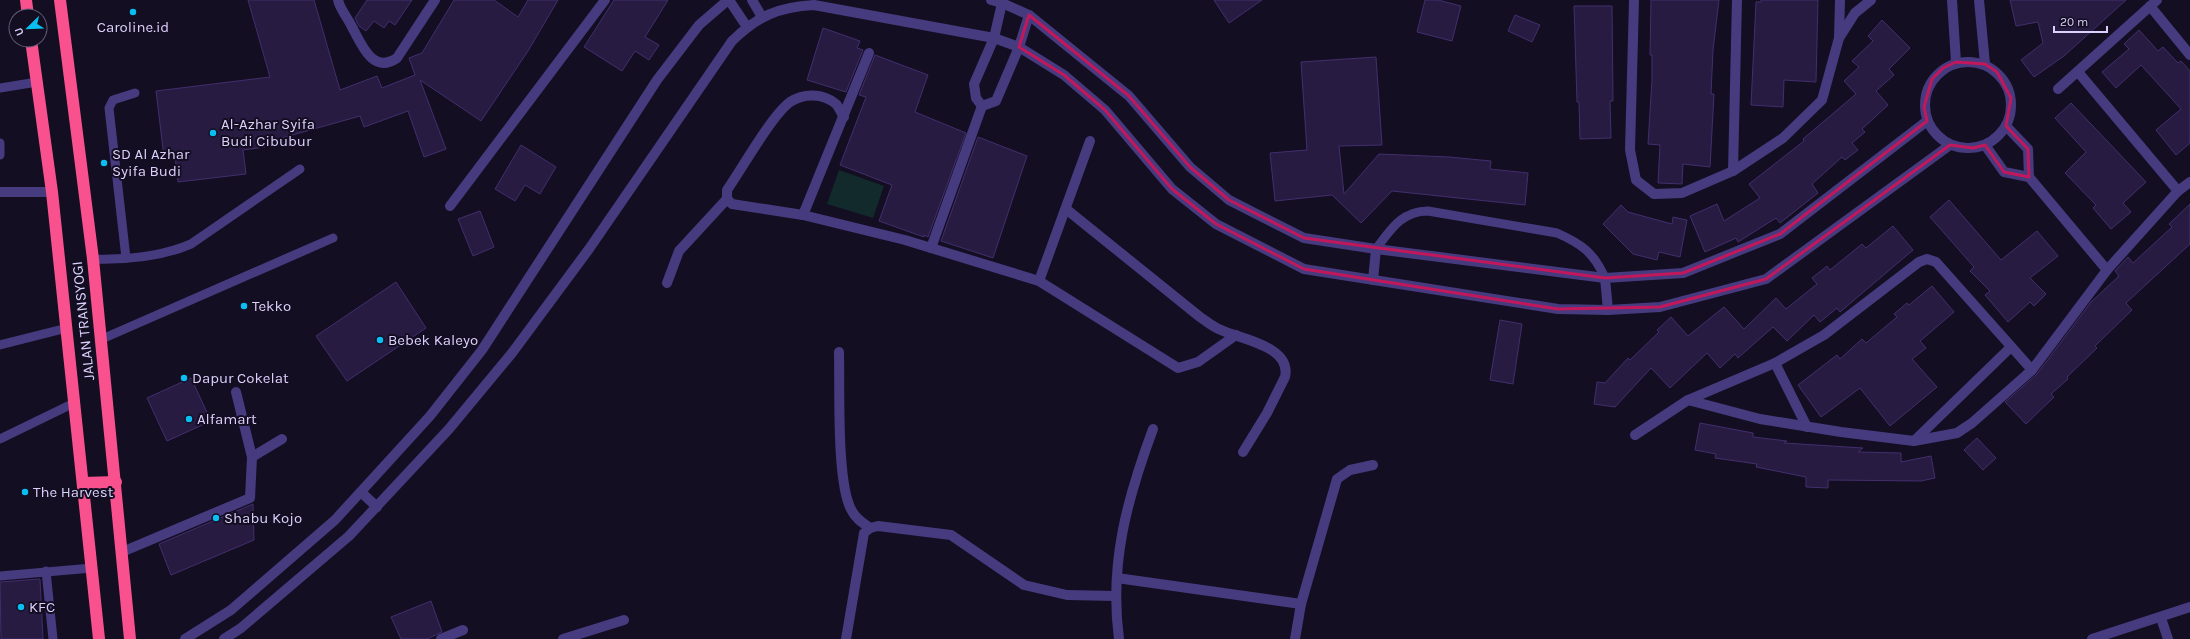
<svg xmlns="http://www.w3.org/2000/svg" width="2190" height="639" font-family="Karla,sans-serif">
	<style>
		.green { fill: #122a2c }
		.building { fill: #281b42; stroke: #422e6d }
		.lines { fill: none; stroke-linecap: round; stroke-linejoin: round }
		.lane { stroke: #463b7f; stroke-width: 9 }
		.street { stroke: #463b7f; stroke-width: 10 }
		.highway { stroke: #f9518e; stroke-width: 12 }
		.marked { fill: none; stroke: #c2185b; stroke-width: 3; stroke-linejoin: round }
		.poi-dot { fill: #09bff1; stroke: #140e22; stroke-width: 1.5 }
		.labels { text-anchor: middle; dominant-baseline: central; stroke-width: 4; stroke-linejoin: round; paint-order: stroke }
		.poi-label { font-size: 15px; fill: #dbd1fd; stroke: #140e22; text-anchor: start }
		.street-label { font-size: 15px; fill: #dbd1fd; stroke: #140e22 }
	</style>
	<rect width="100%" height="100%" fill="#140e22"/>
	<polygon class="green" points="839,170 884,186 873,218 827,204"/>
	<g class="building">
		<polygon points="248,0 314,0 340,90 377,76 382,88 415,75 409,58 422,53 454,0 494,0 518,17 528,0 558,0 528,51 481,121 420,80 446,149 424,157 408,111 364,127 360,116 264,143 265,147 243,150 246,174 178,182 175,156 164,157 156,91 270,77"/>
		<polygon points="367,0 412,0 395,25 389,21 384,28 374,21 366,31 359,26 355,18"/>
		<polygon points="614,0 668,0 645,37 659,45 649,60 635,51 622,71 584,47"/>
		<polygon points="1214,0 1262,0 1229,23"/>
		<polygon points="1425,0 1438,0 1461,6 1452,41 1417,32"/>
		<polygon points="1651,0 1719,0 1713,50 1711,94 1714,94 1710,167 1683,164 1682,184 1658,183 1660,145 1648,144 1652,80 1652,55 1650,55"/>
		<polygon points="1761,0 1818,0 1816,82 1784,80 1783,107 1751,105 1756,2 1761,2"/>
		<polygon points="2010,0 2126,0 2064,56 2034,77 2021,60 2043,43 2038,22 2016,26"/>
		<polygon points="1574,6 1612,6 1613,101 1610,101 1611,138 1580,139 1579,102 1577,102"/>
		<polygon points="1515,15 1540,25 1532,42 1508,31"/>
		<polygon points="1882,20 1910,48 1889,69 1894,75 1876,91 1888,105 1862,129 1865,132 1852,143 1858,150 1845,160 1842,157 1812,184 1818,193 1780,223 1776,218 1738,242 1736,238 1705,252 1690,216 1717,204 1724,221 1760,198 1749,184 1804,141 1803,139 1856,94 1844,81 1859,67 1852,61 1873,41 1868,36"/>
		<polygon points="823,28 860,41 857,48 863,50 846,92 807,80"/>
		<polygon points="2139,30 2158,51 2163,47 2178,63 2181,61 2190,71 2190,143 2176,155 2156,130 2181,109 2141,65 2116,88 2102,72 2129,49 2124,44"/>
		<polygon points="875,55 928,75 915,112 966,133 928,237 924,235 924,237 879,221 892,185 840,165 866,97 859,95"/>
		<polygon points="1376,57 1382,145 1339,146 1344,194 1379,154 1449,157 1491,161 1490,169 1528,173 1525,205 1392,191 1361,223 1332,195 1275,201 1270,153 1307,150 1301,62"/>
		<polygon points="2071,103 2146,182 2123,203 2131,212 2111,229 2093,208 2096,205 2065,173 2086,152 2055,118"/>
		<polygon points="978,137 1027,156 993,258 941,241"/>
		<polygon points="521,145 556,167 540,194 525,185 515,201 495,189"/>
		<polygon points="1949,200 2001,260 2037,231 2058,256 2030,278 2046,294 2034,306 2030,302 2008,322 1985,295 1990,291 1970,271 1974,267 1930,217"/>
		<polygon points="2190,204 2190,244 2126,303 2132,310 2095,346 2097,348 2067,377 2068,379 2051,394 2054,397 2026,424 2005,402 2037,374 2091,302 2119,276 2115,271 2128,257 2133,263 2172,227 2169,224"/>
		<polygon points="1621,205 1628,212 1672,224 1673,217 1687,220 1680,257 1659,252 1657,260 1633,254 1603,224"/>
		<polygon points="480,211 494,247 473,256 458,219"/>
		<polygon points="1893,226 1913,250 1840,312 1837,308 1820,322 1814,315 1787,341 1773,327 1738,358 1735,354 1720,368 1707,353 1670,388 1651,368 1615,407 1594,404 1597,382 1605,383 1628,358 1630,360 1659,332 1657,330 1671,317 1688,336 1724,307 1744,329 1776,298 1786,309 1817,284 1812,278 1827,266 1830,270 1862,244 1866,248"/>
		<polygon points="396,282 426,328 347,381 316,336"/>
		<polygon points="1932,286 1954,312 1920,341 1926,348 1912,359 1937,387 1890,426 1860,388 1821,417 1798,385 1837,355 1840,359 1862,339 1866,343 1897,317 1894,314 1907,303 1909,305"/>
		<polygon points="1500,320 1522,324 1513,384 1490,380"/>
		<polygon points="191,378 211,421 167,441 147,398"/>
		<polygon points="1700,423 1753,433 1753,437 1787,441 1784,443 1863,448 1858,452 1901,453 1901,462 1931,456 1935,478 1921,481 1828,480 1828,488 1806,487 1806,477 1756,467 1757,464 1715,458 1716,454 1695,450"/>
		<polygon points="1977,438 1996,458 1983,470 1964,450"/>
		<polygon points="253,504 254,540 171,575 159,544"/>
		<polygon points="40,579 43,639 1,639 0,582"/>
		<polygon points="431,601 442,632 427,639 401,639 391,617"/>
	</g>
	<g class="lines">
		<g class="lane">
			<polyline points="0,88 37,82"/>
			<polyline points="0,143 0,155"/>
			<path d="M 1376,249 C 1391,229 1402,211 1428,211 L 1557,233 C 1582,244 1594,253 1605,278"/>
			<polyline points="126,258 109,108 113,100 135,93"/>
			<path d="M 93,259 C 126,260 161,257 191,244 L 300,169"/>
			<polyline points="102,339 333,238"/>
			<polyline points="0,345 67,328"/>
			<polyline points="0,439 74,403"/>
			<polyline points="46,571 53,639"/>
			<polyline points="0,576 92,568"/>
		</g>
		<g class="street">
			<path d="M 338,0 C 340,9 347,17 351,25 C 361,43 372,75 397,58 L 435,0"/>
			<polyline points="729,0 747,27"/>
			<polyline points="752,0 762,17"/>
			<polyline points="991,0 1002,3 1029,15 1129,96 1190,167 1229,200 1304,238 1376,249 1605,278 1683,273 1780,234 1927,121"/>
			<polyline points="1634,0 1630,150 1636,180 1654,194 1682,193 1733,171 1783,138 1822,100 1839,38 1855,13 1871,0"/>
			<polyline points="1952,0 1956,62"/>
			<polyline points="1979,0 1985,64"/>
			<polyline points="2150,6 2190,55"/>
			<polyline points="1839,38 1840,0"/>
			<circle cx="1968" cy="105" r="43"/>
			<polyline points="2078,72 2178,191"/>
			<polyline points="2058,89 2157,0"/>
			<polyline points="982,106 976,98 974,84 994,38 1002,3"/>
			<polyline points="982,106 996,101 1019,47 1029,15"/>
			<polyline points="2006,126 2028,149 2029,177 2107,270"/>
			<polyline points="1985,145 2004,172 2029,177"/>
			<polyline points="1733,171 1737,0"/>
			<polyline points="0,192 52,192"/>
			<polyline points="727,199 732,204 803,215 905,240 1039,281 1178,368 1198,362 1236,335"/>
			<polyline points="450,206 605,0"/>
			<path d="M 1066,209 L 1200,317 C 1206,321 1213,327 1221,330 C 1240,339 1292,346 1285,377 L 1267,413 L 1243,452"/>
			<polyline points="803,215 869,53"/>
			<polyline points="931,248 982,106"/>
			<polyline points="1605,278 1608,310"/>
			<polyline points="1373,280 1376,249"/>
			<polyline points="1039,281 1090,141"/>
			<path d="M 667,283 L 679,251 L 727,199 L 727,190 C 741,170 772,115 790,102 C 804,93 823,93 836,104 C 839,107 841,113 844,117"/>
			<path d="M 839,352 C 840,386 836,485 852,511 C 856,519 863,523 870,528"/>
			<polyline points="1775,363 1807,427"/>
			<polyline points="1688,400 1760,419 1841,432 1914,441 1957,433 1972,423 2032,370 2107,270 2178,191 2190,182"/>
			<polyline points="1635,435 1688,400 1775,363 1824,335 1919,262 1927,259 1936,262 2032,370"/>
			<polyline points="1914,441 2011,347"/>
			<polyline points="252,457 282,439"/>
			<polyline points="362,493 377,507"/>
			<polyline points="122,552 250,498 252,457 236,392"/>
			<polyline points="1117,578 1301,604"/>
			<polyline points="2161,618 2168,639"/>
			<polyline points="185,639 231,610 335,520 430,416 482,350 657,80 699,25 728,0"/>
			<path d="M 224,639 L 241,628 L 349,536 L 449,429 L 512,353 L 589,249 L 732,41 C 758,16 778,7 814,5 L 994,38 L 1019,47 L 1064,75 L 1105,110 L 1172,189 L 1216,224 L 1304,269 L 1558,309 L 1608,310 L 1660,307 L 1766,279 L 1950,145"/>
			<polyline points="441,639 463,630"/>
			<polyline points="563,639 624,620"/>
			<polyline points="846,639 864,533 870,528 878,526 951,535 1024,585 1067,595 1115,596"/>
			<path d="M 1119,639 C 1109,564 1127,499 1153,429"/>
			<polyline points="1295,639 1301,604 1337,479 1350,470 1373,465"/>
			<polyline points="2092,639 2190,607"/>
		</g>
		<g class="highway">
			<polyline points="26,0 28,16"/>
			<polyline points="60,0 93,259 130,639"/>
			<polyline points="31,40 52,192 99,639"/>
			<polyline points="83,483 116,482"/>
		</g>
	</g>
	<path class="marked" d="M 1029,15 L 1129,96 L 1190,167 L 1229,200 L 1304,238 L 1605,278 L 1683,273 L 1780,234 L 1927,121 L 1924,107 L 1932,79 L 1943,68 L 1956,62 L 1985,64 L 1997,72 L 2011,98 L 2006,126 L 2028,149 L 2029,177 L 2004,172 L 1985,145 L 1973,148 L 1950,145 L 1766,279 L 1660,307 L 1558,309 L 1304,269 L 1216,224 L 1172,189 L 1105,110 L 1064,75 L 1019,47 Z"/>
	<g class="poi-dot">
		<circle cx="133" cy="12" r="4"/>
		<circle cx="213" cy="133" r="4"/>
		<circle cx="104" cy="163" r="4"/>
		<circle cx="244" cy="306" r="4"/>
		<circle cx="380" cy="340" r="4"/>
		<circle cx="184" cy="378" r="4"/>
		<circle cx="189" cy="419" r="4"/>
		<circle cx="25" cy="492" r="4"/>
		<circle cx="216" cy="518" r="4"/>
		<circle cx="21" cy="607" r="4"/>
	</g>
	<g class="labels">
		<g class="poi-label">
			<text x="133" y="27" text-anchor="middle">Caroline.id</text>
			<text x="221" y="124">Al-Azhar Syifa<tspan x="221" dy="17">Budi Cibubur</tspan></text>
			<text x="112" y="154">SD Al Azhar<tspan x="112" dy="17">Syifa Budi</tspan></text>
			<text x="252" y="306">Tekko</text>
			<text x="388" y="340">Bebek Kaleyo</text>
			<text x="192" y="378">Dapur Cokelat</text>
			<text x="197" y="419">Alfamart</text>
			<text x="33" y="492">The Harvest</text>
			<text x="224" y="518">Shabu Kojo</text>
			<text x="29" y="607">KFC</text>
		</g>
		<g class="street-label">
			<text transform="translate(83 321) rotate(-96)">JALAN TRANSYOGI</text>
		</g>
	</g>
	<g transform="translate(28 28) rotate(247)"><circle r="19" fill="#140e22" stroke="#645c7a"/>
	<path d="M0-3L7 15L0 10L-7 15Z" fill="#09bff1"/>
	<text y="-6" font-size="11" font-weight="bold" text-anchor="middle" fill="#dbd1fd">U</text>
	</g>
	<path d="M2054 26v6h53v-6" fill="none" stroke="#dbd1fd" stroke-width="2"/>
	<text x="2060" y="26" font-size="12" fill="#dbd1fd" stroke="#140e22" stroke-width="3" paint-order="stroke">20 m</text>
</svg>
